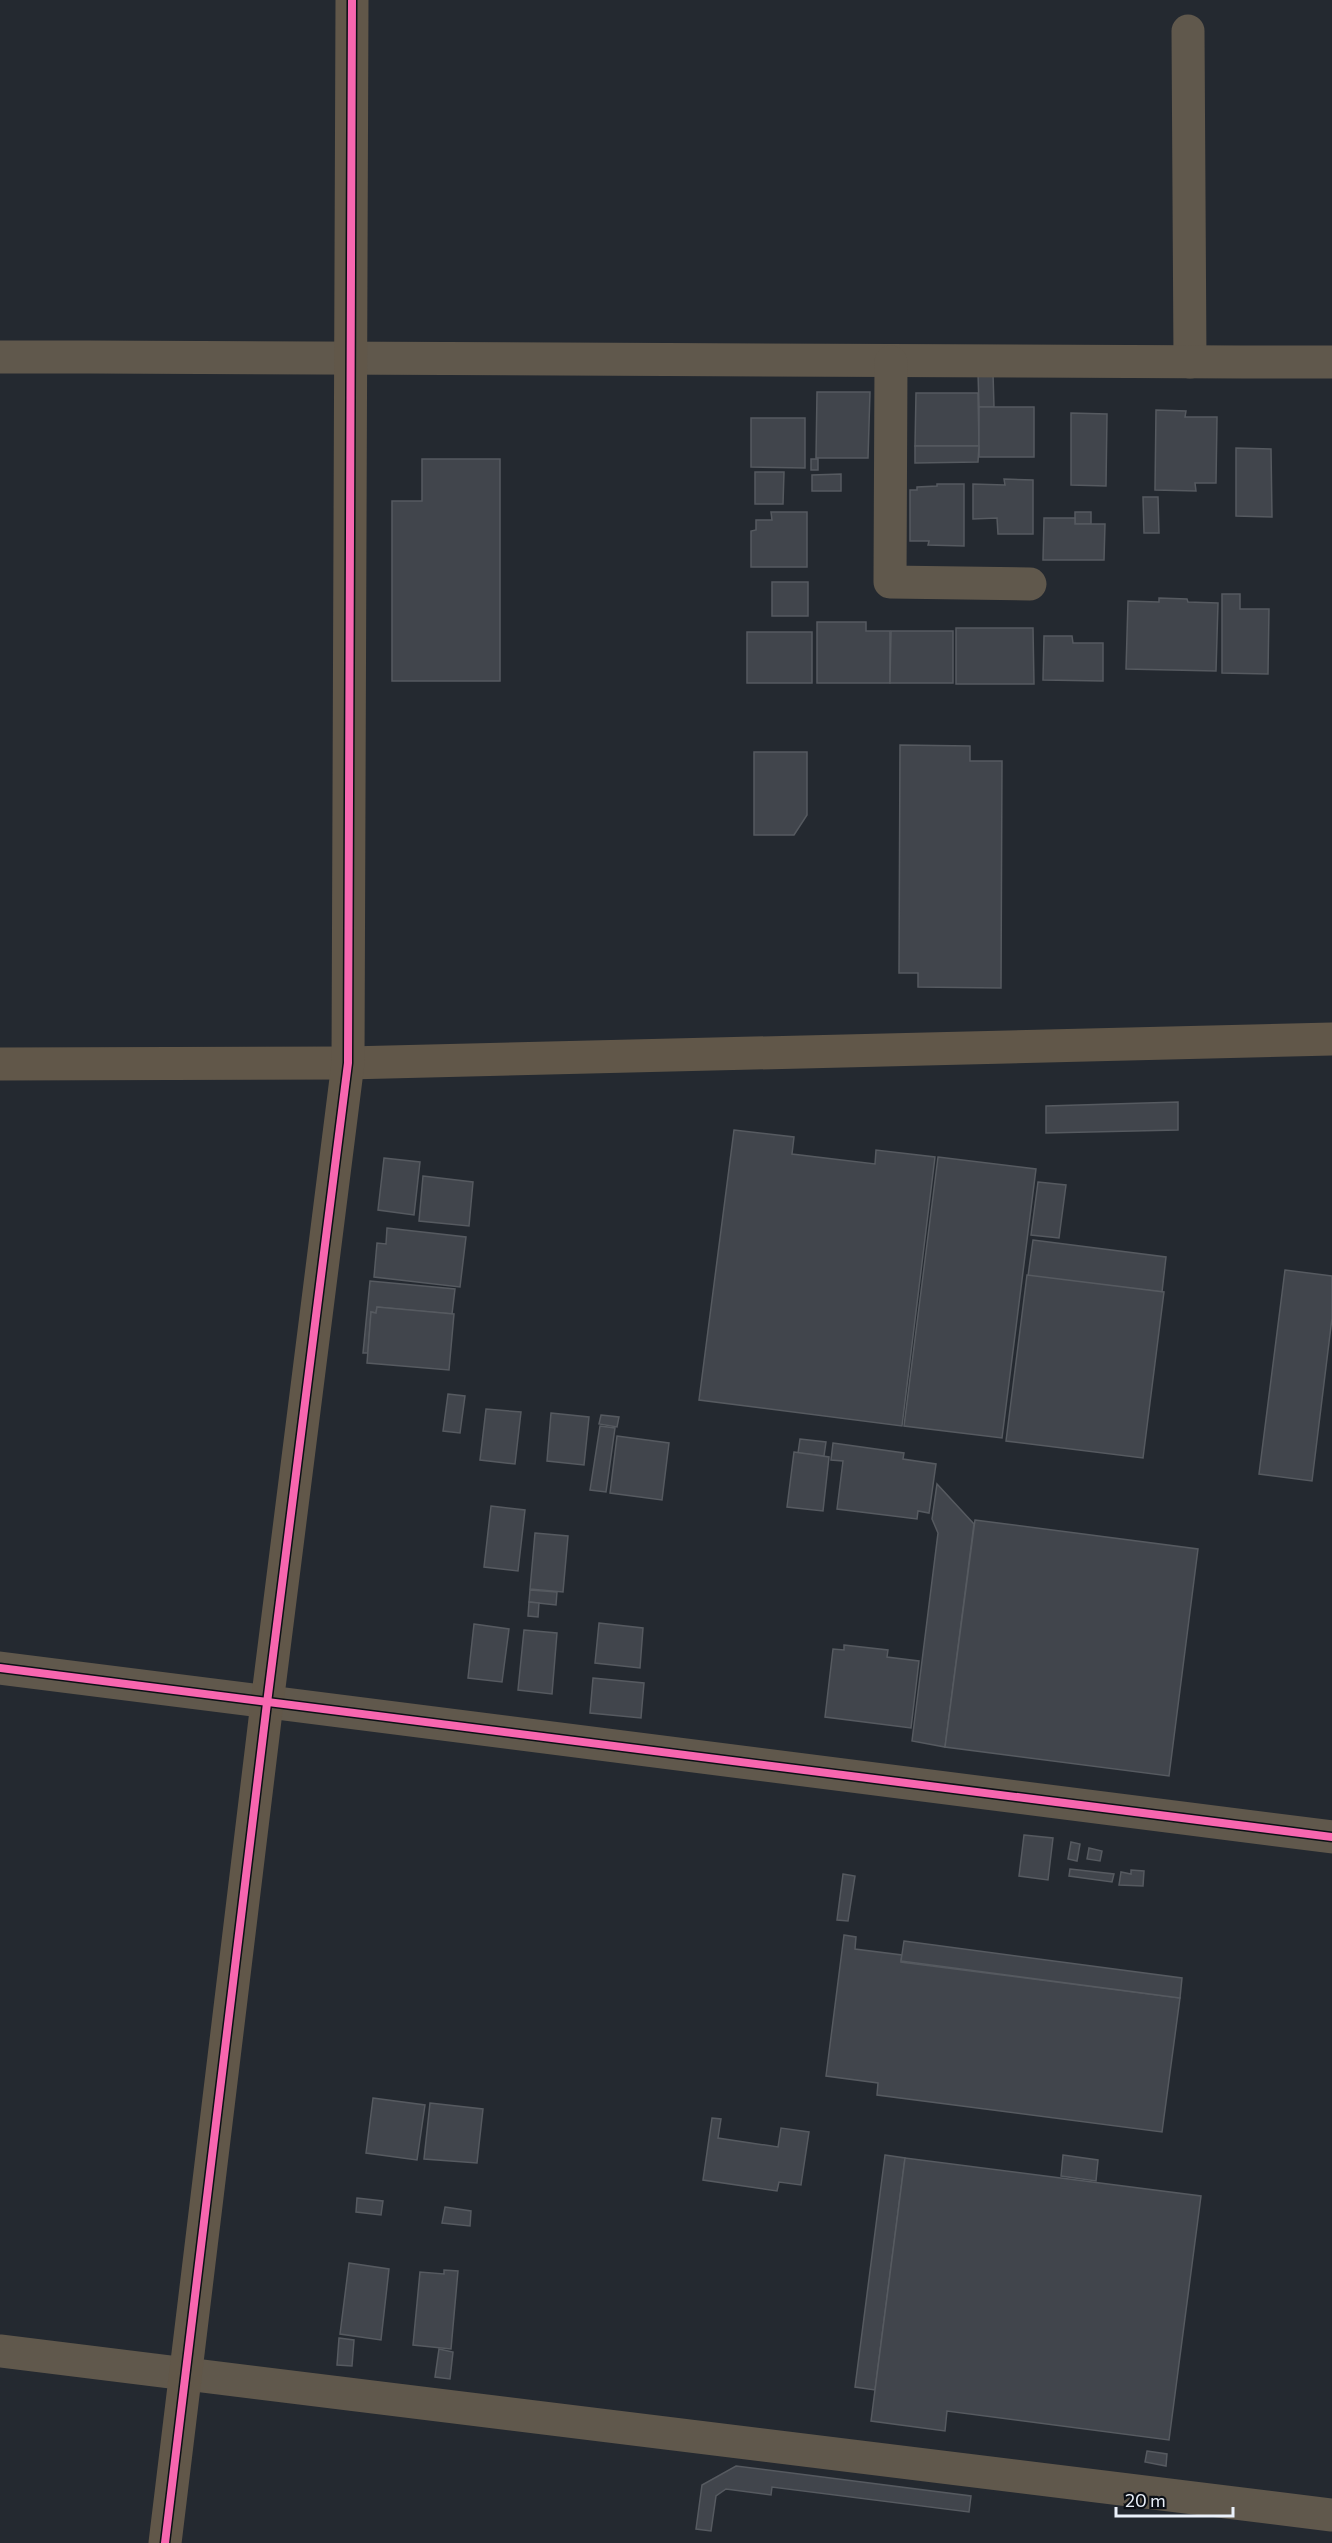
<svg xmlns="http://www.w3.org/2000/svg" width="1332" height="2543" font-family="Commissioner,sans-serif">
	<style>
		.building { fill: #41454c; stroke: #565a60; stroke-width: 1.5 }
		.lines { fill: none; stroke-linecap: round; stroke-linejoin: round }
		.street { stroke: #60584c; stroke-width: 33 }
		.secondary { stroke: #615749; stroke-width: 33 }
		.cycleway-casing { stroke: #0c1016; stroke-width: 11 }
		.cycleway { stroke: #f766af; stroke-width: 8 }
	</style>
	<rect width="100%" height="100%" fill="#242930"/>
	<g class="building">
		<polygon points="978,373 993,373 994,407 979,407"/>
		<polygon points="817,392 870,392 868,458 816,458"/>
		<polygon points="916,393 978,393 979,446 915,446"/>
		<rect x="979" y="407" width="55" height="50"/>
		<polygon points="1156,410 1186,411 1185,417 1217,417 1216,483 1195,483 1196,491 1155,490"/>
		<polygon points="1071,413 1107,414 1106,486 1071,485"/>
		<polygon points="751,418 805,418 805,468 751,467"/>
		<polygon points="915,446 979,446 978,462 915,463"/>
		<polygon points="1236,448 1271,449 1272,517 1236,516"/>
		<polygon points="422,459 500,459 500,681 392,681 392,501 422,501"/>
		<rect x="811" y="459" width="7" height="11"/>
		<polygon points="755,472 784,472 783,504 755,504"/>
		<polygon points="841,474 841,491 812,491 812,475"/>
		<polygon points="1004,479 1033,480 1033,534 998,534 997,518 973,519 973,484 1005,485"/>
		<polygon points="937,484 964,484 964,546 928,545 929,541 910,541 910,490 917,490 917,487 937,486"/>
		<polygon points="1143,497 1158,497 1159,533 1144,533"/>
		<polygon points="771,512 807,512 807,567 751,567 751,531 756,530 756,520 772,520"/>
		<rect x="1075" y="512" width="16" height="12"/>
		<polygon points="1044,518 1075,518 1075,524 1105,524 1104,560 1043,560"/>
		<rect x="772" y="582" width="36" height="34"/>
		<polygon points="1222,594 1240,594 1240,609 1269,609 1268,674 1222,673"/>
		<polygon points="1159,598 1187,599 1188,602 1218,603 1216,671 1126,669 1128,601 1159,602"/>
		<polygon points="817,622 866,622 866,631 890,631 890,683 817,683"/>
		<polygon points="956,628 1033,628 1034,684 956,684"/>
		<polygon points="891,631 953,631 953,683 890,683"/>
		<rect x="747" y="632" width="65" height="51"/>
		<polygon points="1044,636 1072,636 1073,643 1103,643 1103,681 1043,680"/>
		<polygon points="900,745 970,746 970,761 1002,761 1001,988 918,987 918,973 899,973"/>
		<polygon points="754,752 807,752 807,815 794,835 754,835"/>
		<polygon points="1178,1102 1178,1130 1046,1133 1046,1106"/>
		<polygon points="734,1130 794,1137 792,1154 875,1164 876,1150 935,1157 902,1426 699,1400"/>
		<polygon points="938,1157 1036,1169 1002,1438 904,1426"/>
		<polygon points="384,1158 420,1162 414,1215 378,1210"/>
		<polygon points="423,1176 473,1182 469,1226 419,1221"/>
		<polygon points="1038,1182 1066,1185 1059,1238 1031,1235"/>
		<polygon points="387,1228 466,1237 460,1287 374,1277 377,1243 386,1244"/>
		<polygon points="1033,1240 1166,1257 1162,1292 1028,1276"/>
		<polygon points="1285,1270 1332,1276 1332,1318 1312,1481 1259,1474"/>
		<polygon points="1027,1275 1164,1292 1143,1458 1006,1441"/>
		<polygon points="370,1281 455,1289 452,1314 377,1307 376,1313 371,1312 368,1353 363,1353"/>
		<polygon points="377,1307 454,1314 449,1370 367,1363 371,1312 376,1313"/>
		<polygon points="448,1394 465,1396 460,1433 443,1431"/>
		<polygon points="486,1409 521,1412 515,1464 480,1460"/>
		<polygon points="551,1413 589,1417 584,1465 547,1461"/>
		<polygon points="601,1415 619,1417 617,1427 599,1424"/>
		<polygon points="600,1426 615,1428 606,1492 590,1490"/>
		<polygon points="617,1436 669,1443 662,1500 610,1493"/>
		<polygon points="800,1439 826,1442 824,1456 798,1453"/>
		<polygon points="833,1443 904,1453 903,1459 936,1464 929,1513 918,1511 917,1519 837,1509 843,1461 831,1460"/>
		<polygon points="794,1452 829,1457 823,1511 787,1507"/>
		<polygon points="937,1484 974,1524 945,1747 912,1741 938,1533 932,1519"/>
		<polygon points="491,1506 525,1510 518,1571 484,1567"/>
		<polygon points="975,1520 1198,1549 1169,1776 945,1747"/>
		<polygon points="535,1533 568,1536 563,1592 530,1589"/>
		<polygon points="530,1590 557,1592 556,1605 529,1602"/>
		<polygon points="529,1602 539,1603 538,1617 528,1616"/>
		<polygon points="599,1623 643,1628 640,1668 595,1663"/>
		<polygon points="474,1624 509,1629 502,1682 468,1678"/>
		<polygon points="524,1630 557,1633 552,1694 518,1690"/>
		<polygon points="844,1645 888,1650 887,1657 919,1661 911,1728 825,1717 833,1649 844,1650"/>
		<polygon points="593,1678 644,1683 641,1718 590,1713"/>
		<polygon points="1024,1835 1053,1838 1048,1880 1019,1876"/>
		<polygon points="1071,1842 1080,1844 1077,1861 1068,1859"/>
		<polygon points="1089,1848 1102,1851 1100,1861 1087,1859"/>
		<polygon points="1070,1869 1114,1874 1112,1882 1069,1876"/>
		<polygon points="1131,1870 1144,1871 1143,1886 1119,1885 1121,1872 1131,1874"/>
		<polygon points="843,1874 855,1876 848,1921 837,1920"/>
		<polygon points="844,1935 856,1937 855,1949 902,1955 901,1962 1180,1998 1162,2132 877,2095 878,2083 826,2076"/>
		<polygon points="904,1941 1182,1978 1180,1998 901,1961"/>
		<polygon points="373,2098 425,2105 417,2160 366,2153"/>
		<polygon points="430,2103 483,2109 477,2163 424,2159"/>
		<polygon points="712,2118 721,2119 718,2138 778,2147 781,2128 809,2132 801,2185 779,2182 777,2191 703,2180"/>
		<polygon points="885,2155 905,2158 875,2390 855,2387"/>
		<polygon points="1063,2155 1098,2160 1096,2181 1061,2176"/>
		<polygon points="905,2158 1201,2196 1169,2440 947,2411 945,2431 871,2421"/>
		<polygon points="357,2198 383,2201 381,2215 356,2212"/>
		<polygon points="445,2207 471,2211 470,2226 442,2223"/>
		<polygon points="349,2263 389,2269 381,2340 340,2334"/>
		<polygon points="444,2270 458,2271 451,2349 413,2345 420,2272 444,2274"/>
		<polygon points="339,2338 354,2340 352,2366 337,2365"/>
		<polygon points="439,2349 453,2352 450,2379 435,2377"/>
		<polygon points="1147,2451 1167,2454 1166,2466 1145,2462"/>
		<polygon points="736,2466 971,2496 969,2512 772,2487 771,2495 726,2489 716,2496 711,2531 696,2529 702,2485"/>
	</g>
	<g class="lines">
		<g class="street">
			<polyline points="1188,31 1190,362"/>
			<path d="M 0,357 C 444,356 888,363 1332,362"/>
			<polyline points="891,362 890,582 1030,584"/>
			<polyline points="0,1668 1332,1837"/>
			<polyline points="0,2351 1332,2515"/>
		</g>
		<g class="secondary">
			<polyline points="0,1064 348,1063 1332,1039"/>
			<polyline points="165,2543 267,1703 348,1063 352,0"/>
		</g>
		<defs>
			<g id="cycleway">
				<polyline points="0,1668 1332,1837"/>
				<polyline points="165,2543 267,1703 348,1063 352,0"/>
			</g>
		</defs>
		<use href="#cycleway" class="cycleway-casing"/>
		<use href="#cycleway" class="cycleway"/>
	</g>
	<path d="M1116 2507v9h117v-9" fill="none" stroke="#ebf1fb" stroke-width="3"/>
	<text x="1125" y="2507" font-size="18" fill="#ebf1fb" stroke="#0c1016" stroke-width="4.5" paint-order="stroke">20 m</text>
</svg>
